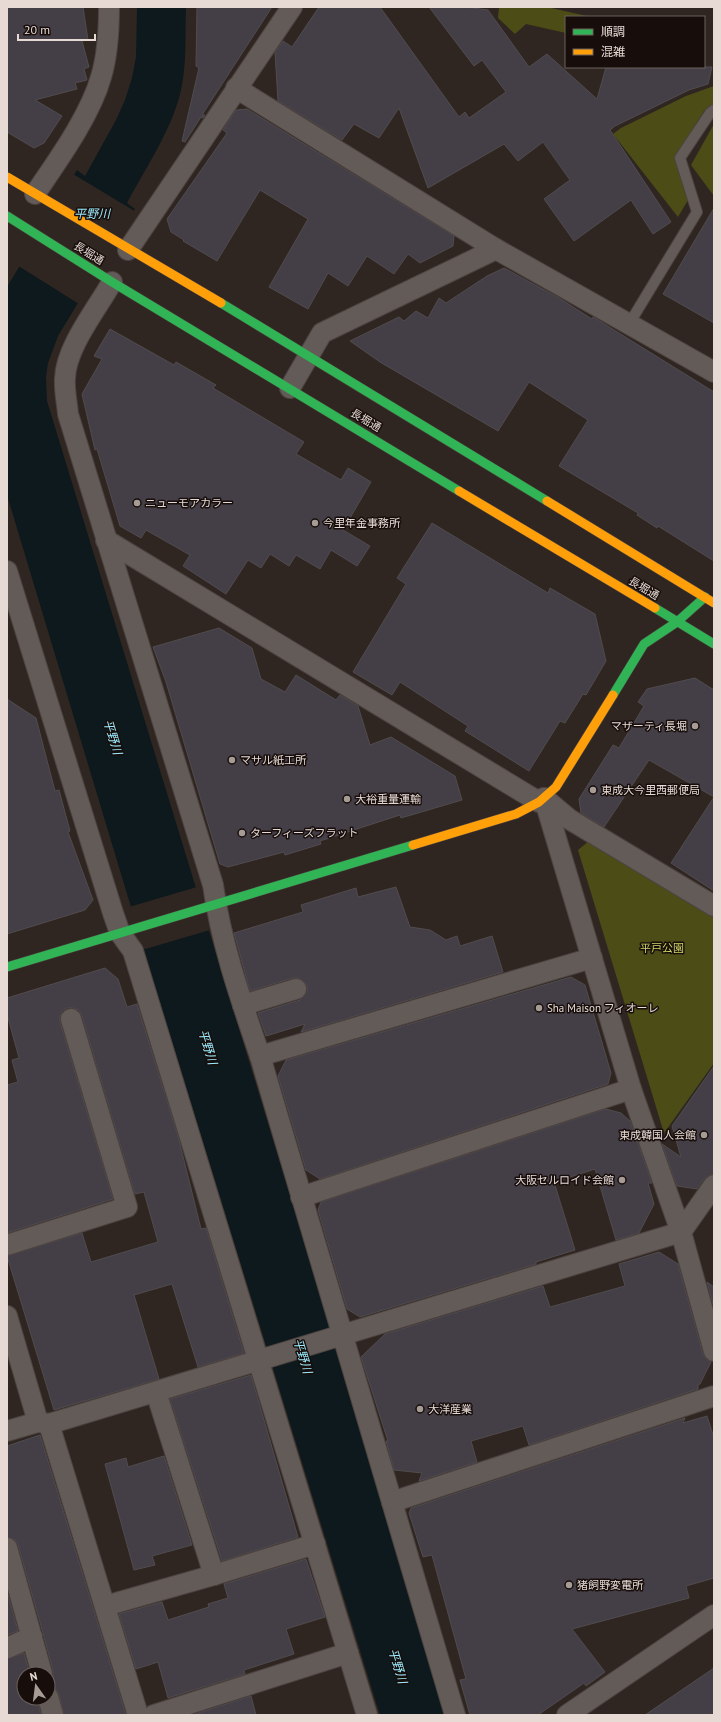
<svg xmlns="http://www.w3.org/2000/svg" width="721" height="1722" font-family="'PT Sans','Noto Sans JP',sans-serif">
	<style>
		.green { fill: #4c4c17 }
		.water { fill: #0d191c }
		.pier { fill: #302621 }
		.building { fill: #443e47; stroke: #504c4e }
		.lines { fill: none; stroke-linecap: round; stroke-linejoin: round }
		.lane-casing { stroke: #4d4340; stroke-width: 12 }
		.street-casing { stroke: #4d4340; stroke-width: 22 }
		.fast-casing { stroke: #4d4340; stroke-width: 10 }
		.slow-casing { stroke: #4d4340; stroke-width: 10 }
		.lane { stroke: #635b58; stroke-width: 10 }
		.street { stroke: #635b58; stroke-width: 20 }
		.fast { stroke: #30b455; stroke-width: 9 }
		.slow { stroke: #ff9f0a; stroke-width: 9 }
		.poi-dot { fill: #a79b96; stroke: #170e0b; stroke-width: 1.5 }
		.labels { text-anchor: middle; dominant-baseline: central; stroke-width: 3; stroke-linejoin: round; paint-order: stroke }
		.street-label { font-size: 11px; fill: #e7dad5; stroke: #170e0b }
		.poi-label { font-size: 11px; fill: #e7dad5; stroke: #170e0b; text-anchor: start }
		.park-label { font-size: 11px; fill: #cfd564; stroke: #170e0b }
		.water-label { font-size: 12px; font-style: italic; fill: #9aeafe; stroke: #170e0b }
	</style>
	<rect width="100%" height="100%" fill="#302621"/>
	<g class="green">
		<polygon points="499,7 547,7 591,17 566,17 566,33 526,24 515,34 498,18"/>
		<polygon points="714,86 714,105 704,111 675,157 688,200 678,217 613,134 621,128 686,96"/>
		<polygon points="714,124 714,196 691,165"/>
		<polygon points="589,841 714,917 714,1063 664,1133 578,850"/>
	</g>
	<path class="water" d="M 137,7 L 186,7 C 185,35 187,63 181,90 C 172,130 146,167 127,203 L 135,209 L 58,336 L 48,363 L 46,377 L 47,401 L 449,1715 L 380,1715 L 146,957 L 7,495 L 7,287 L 77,170 L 85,176 L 116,120 L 125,100 L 132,78 L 136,57 Z"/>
	<g class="pier">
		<polygon points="73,174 136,212 79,304 17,265"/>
		<polygon points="197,887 210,930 142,950 129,907"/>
	</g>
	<g class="building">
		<polygon points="7,7 83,7 88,40 82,41 89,67 84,69 87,80 75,83 77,89 35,100 62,116 44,143 34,148 7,132"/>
		<polygon points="197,7 272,7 202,115 205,115 203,118 201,117 185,142 182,141 199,68 196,66"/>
		<polygon points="319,7 380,7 459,117 465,112 469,118 506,92 482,60 474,66 429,7 465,7 488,10 529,67 547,54 597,99 606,67 712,67 708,84 689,90 615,126 610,130 671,222 653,234 631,200 574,241 544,199 570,180 543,142 518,161 504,144 428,188 399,108 379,138 354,124 342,140 278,101 275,52 283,41 292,47"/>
		<polygon points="247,109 454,236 453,246 420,263 408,254 394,274 367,256 348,286 328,273 308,309 269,287 308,219 260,190 217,261 183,241 184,240 171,232 167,219 227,133 223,130 236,110"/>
		<polygon points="714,208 714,323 663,294"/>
		<polygon points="504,268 559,298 592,319 593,317 598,320 714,392 714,561 658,526 657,528 637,515 638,513 559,466 588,420 529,382 498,431 380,362 350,341 399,317 404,321 416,311 428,318 439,298 446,303 487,276"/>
		<polygon points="110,329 174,365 176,362 216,385 213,388 304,442 296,454 341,480 348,468 371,482 343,530 370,546 357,566 331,550 320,569 296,555 289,566 270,554 261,568 248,560 226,594 183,566 190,555 146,530 141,538 120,526 97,449 95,450 82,394 102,359 94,356"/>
		<polygon points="432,523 548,593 550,588 595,614 606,661 586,695 583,694 565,723 560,721 529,771 465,731 468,726 400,682 392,695 353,672 406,584 397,578"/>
		<polygon points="219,628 252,648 261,679 285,692 296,675 336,700 340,695 358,706 370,745 391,737 455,776 462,800 401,818 400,815 320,841 321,844 285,855 284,852 228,867 220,864 166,682 153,647"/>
		<polygon points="695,678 714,690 714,891 671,863 714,797 649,760 604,827 581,813 579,799 613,745 619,748 644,706 638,702 647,689"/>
		<polygon points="7,699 36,718 55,791 59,790 70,831 68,832 93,900 85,910 7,934"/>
		<polygon points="396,887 410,927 430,930 446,940 457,936 460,946 492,936 503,972 301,1032 305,1024 266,1036 258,1013 300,1000 307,992 307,985 299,978 293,978 250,991 234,933 303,912 301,905 356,888 358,897"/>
		<polygon points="105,968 118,979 127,1007 137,1004 178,1136 201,1229 206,1228 244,1353 198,1367 172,1284 134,1295 159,1379 54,1410 7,1256 82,1233 91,1262 158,1242 144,1192 135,1194 82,1016 79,1010 73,1008 67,1008 62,1011 60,1017 60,1022 113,1199 7,1233 7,1085 18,1082 12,1060 19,1058 7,1014 7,998"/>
		<polygon points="571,977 585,985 611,1073 608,1084 320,1179 306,1170 278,1076 286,1060"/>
		<polygon points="714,1066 714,1174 705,1178 697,1189 677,1186 662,1144 681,1157 672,1126"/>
		<polygon points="606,1109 621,1113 630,1121 652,1183 648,1183 654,1204 639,1233 616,1240 595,1169 554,1182 575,1250 536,1262 536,1264 360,1317 347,1309 318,1210 321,1202"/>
		<polygon points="659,1252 678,1264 703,1354 706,1359 711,1362 700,1384 698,1385 698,1389 529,1445 523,1426 471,1441 477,1462 419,1481 422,1473 394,1470 386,1441 388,1441 361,1357 385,1334 543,1286 550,1307 625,1286 619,1264"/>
		<polygon points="707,1282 714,1287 714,1308"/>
		<polygon points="251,1375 298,1537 222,1561 170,1399"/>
		<polygon points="707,1416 714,1438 714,1578 686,1586 689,1598 572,1629 605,1672 586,1686 584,1683 538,1715 470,1715 460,1680 466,1679 432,1555 423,1557 409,1513 411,1508 685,1418 683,1423"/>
		<polygon points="40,1435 126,1715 64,1715 59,1694 56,1689 48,1686 53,1677 53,1671 43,1633 18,1545 15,1540 7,1537 7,1446"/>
		<polygon points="164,1456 192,1545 152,1556 155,1565 134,1570 105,1464 126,1458 128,1467"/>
		<polygon points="306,1559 325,1617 286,1629 294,1654 244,1670 245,1674 168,1698 158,1662 136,1669 119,1614 162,1602 168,1620 209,1607 208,1604 228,1598 224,1584"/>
		<polygon points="7,1591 18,1631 7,1635"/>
		<polygon points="24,1653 30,1674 24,1674 24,1698 37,1698 41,1715 7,1715 7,1659"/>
		<polygon points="714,1668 714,1715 645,1715"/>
		<polygon points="251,1696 256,1715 192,1715"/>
	</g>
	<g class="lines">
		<defs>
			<polyline id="lane" points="629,324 697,212 680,158 710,113 714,110"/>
			<g id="street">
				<polyline points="236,88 496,249 714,372"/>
				<path d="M 35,194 C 58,160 90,116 101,77 C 108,54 109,31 109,7"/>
				<polyline points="128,250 292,7"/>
				<path d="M 112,282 C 97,309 66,347 65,378 C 64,390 67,402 68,414 L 213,885 C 221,943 241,1000 260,1056 L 455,1715"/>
				<polyline points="290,388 322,333 496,249"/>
				<polyline points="106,540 539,802"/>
				<polyline points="7,571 113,913 120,933 133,951 367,1715"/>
				<polyline points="544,798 631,1089 681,1232 714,1351"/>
				<polyline points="544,798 569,819 714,906"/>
				<polyline points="243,1005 296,989"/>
				<polyline points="260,1056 592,958"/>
				<polyline points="301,1197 631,1089"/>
				<polyline points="7,1245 127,1207 71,1019"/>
				<polyline points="7,1316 38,1422"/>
				<polyline points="156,1392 214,1575"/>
				<polyline points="49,1424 138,1715"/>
				<polyline points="7,1431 38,1422 49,1424 681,1232 714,1185"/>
				<polyline points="392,1502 714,1396"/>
				<polyline points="7,1548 42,1674"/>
				<polyline points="105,1606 214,1575 315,1544"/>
				<polyline points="7,1648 32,1637"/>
				<polyline points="48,1697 53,1715"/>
				<polyline points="154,1715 348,1653"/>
				<polyline points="567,1715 714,1615"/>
			</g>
			<g id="fast">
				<polyline points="7,216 112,282 459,491"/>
				<polyline points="221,303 547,501"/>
				<polyline points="655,608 714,644"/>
				<polyline points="613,695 644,644 677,622 705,597"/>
				<polyline points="7,967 413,845"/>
			</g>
			<g id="slow">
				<polyline points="7,177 221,303"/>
				<polyline points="459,491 655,608"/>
				<polyline points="547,501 714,603"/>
				<polyline points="413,845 516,814 539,802 556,787 613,695"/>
			</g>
		</defs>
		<use href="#lane" class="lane-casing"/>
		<use href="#street" class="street-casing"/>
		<use href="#fast" class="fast-casing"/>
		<use href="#slow" class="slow-casing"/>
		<use href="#lane" class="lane"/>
		<use href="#street" class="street"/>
		<use href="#fast" class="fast"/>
		<use href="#slow" class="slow"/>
	</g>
	<g class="poi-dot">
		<circle cx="137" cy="503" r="4"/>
		<circle cx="315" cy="523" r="4"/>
		<circle cx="695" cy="726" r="4"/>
		<circle cx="232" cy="760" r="4"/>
		<circle cx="593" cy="790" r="4"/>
		<circle cx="347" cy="799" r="4"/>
		<circle cx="242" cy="833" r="4"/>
		<circle cx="539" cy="1008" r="4"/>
		<circle cx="704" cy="1135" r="4"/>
		<circle cx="622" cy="1180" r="4"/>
		<circle cx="420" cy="1409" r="4"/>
		<circle cx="569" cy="1585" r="4"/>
	</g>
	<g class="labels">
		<g class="street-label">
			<text transform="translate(89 253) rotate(32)">長堀通</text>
			<text transform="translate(366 420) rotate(31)">長堀通</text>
			<text transform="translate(644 588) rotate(31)">長堀通</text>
		</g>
		<g class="poi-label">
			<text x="145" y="503">ニューモアカラー</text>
			<text x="323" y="523">今里年金事務所</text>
			<text x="687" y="726" text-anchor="end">マザーティ長堀</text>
			<text x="240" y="760">マサル紙工所</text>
			<text x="601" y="790">東成大今里西郵便局</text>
			<text x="355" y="799">大裕重量運輸</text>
			<text x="250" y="833">ターフィーズフラット</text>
			<text x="547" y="1008">Sha Maison フィオーレ</text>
			<text x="696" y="1135" text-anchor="end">東成韓国人会館</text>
			<text x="614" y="1180" text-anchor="end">大阪セルロイド会館</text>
			<text x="428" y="1409">大洋産業</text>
			<text x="577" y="1585">猪飼野変電所</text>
		</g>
		<g class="park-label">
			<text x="662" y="948">平戸公園</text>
		</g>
		<g class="water-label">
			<text x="92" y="213">平野川</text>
			<text transform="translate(113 737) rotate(73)">平野川</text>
			<text transform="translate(208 1047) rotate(73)">平野川</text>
			<text transform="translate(303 1356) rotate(73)">平野川</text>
			<text transform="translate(398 1666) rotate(73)">平野川</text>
		</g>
	</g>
	<rect width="721" height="1722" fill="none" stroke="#e7dad5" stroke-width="16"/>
	<rect x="565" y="16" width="140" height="52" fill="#170e0b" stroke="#6a605c"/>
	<rect x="573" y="29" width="20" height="6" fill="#30b455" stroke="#6a605c"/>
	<text x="601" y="36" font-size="12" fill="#e7dad5">順調</text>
	<rect x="573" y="49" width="20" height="6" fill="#ff9f0a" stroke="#6a605c"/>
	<text x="601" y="56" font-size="12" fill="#e7dad5">混雑</text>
	<g transform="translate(36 1686) rotate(346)"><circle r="19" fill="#170e0b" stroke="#6a605c"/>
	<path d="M0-3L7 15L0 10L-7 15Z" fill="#a79b96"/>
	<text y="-6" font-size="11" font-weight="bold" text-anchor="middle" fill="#e7dad5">N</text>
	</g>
	<path d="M18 34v6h77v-6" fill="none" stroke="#e7dad5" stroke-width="2"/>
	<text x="24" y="34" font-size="12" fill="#e7dad5" stroke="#170e0b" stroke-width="3" paint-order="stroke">20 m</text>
</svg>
